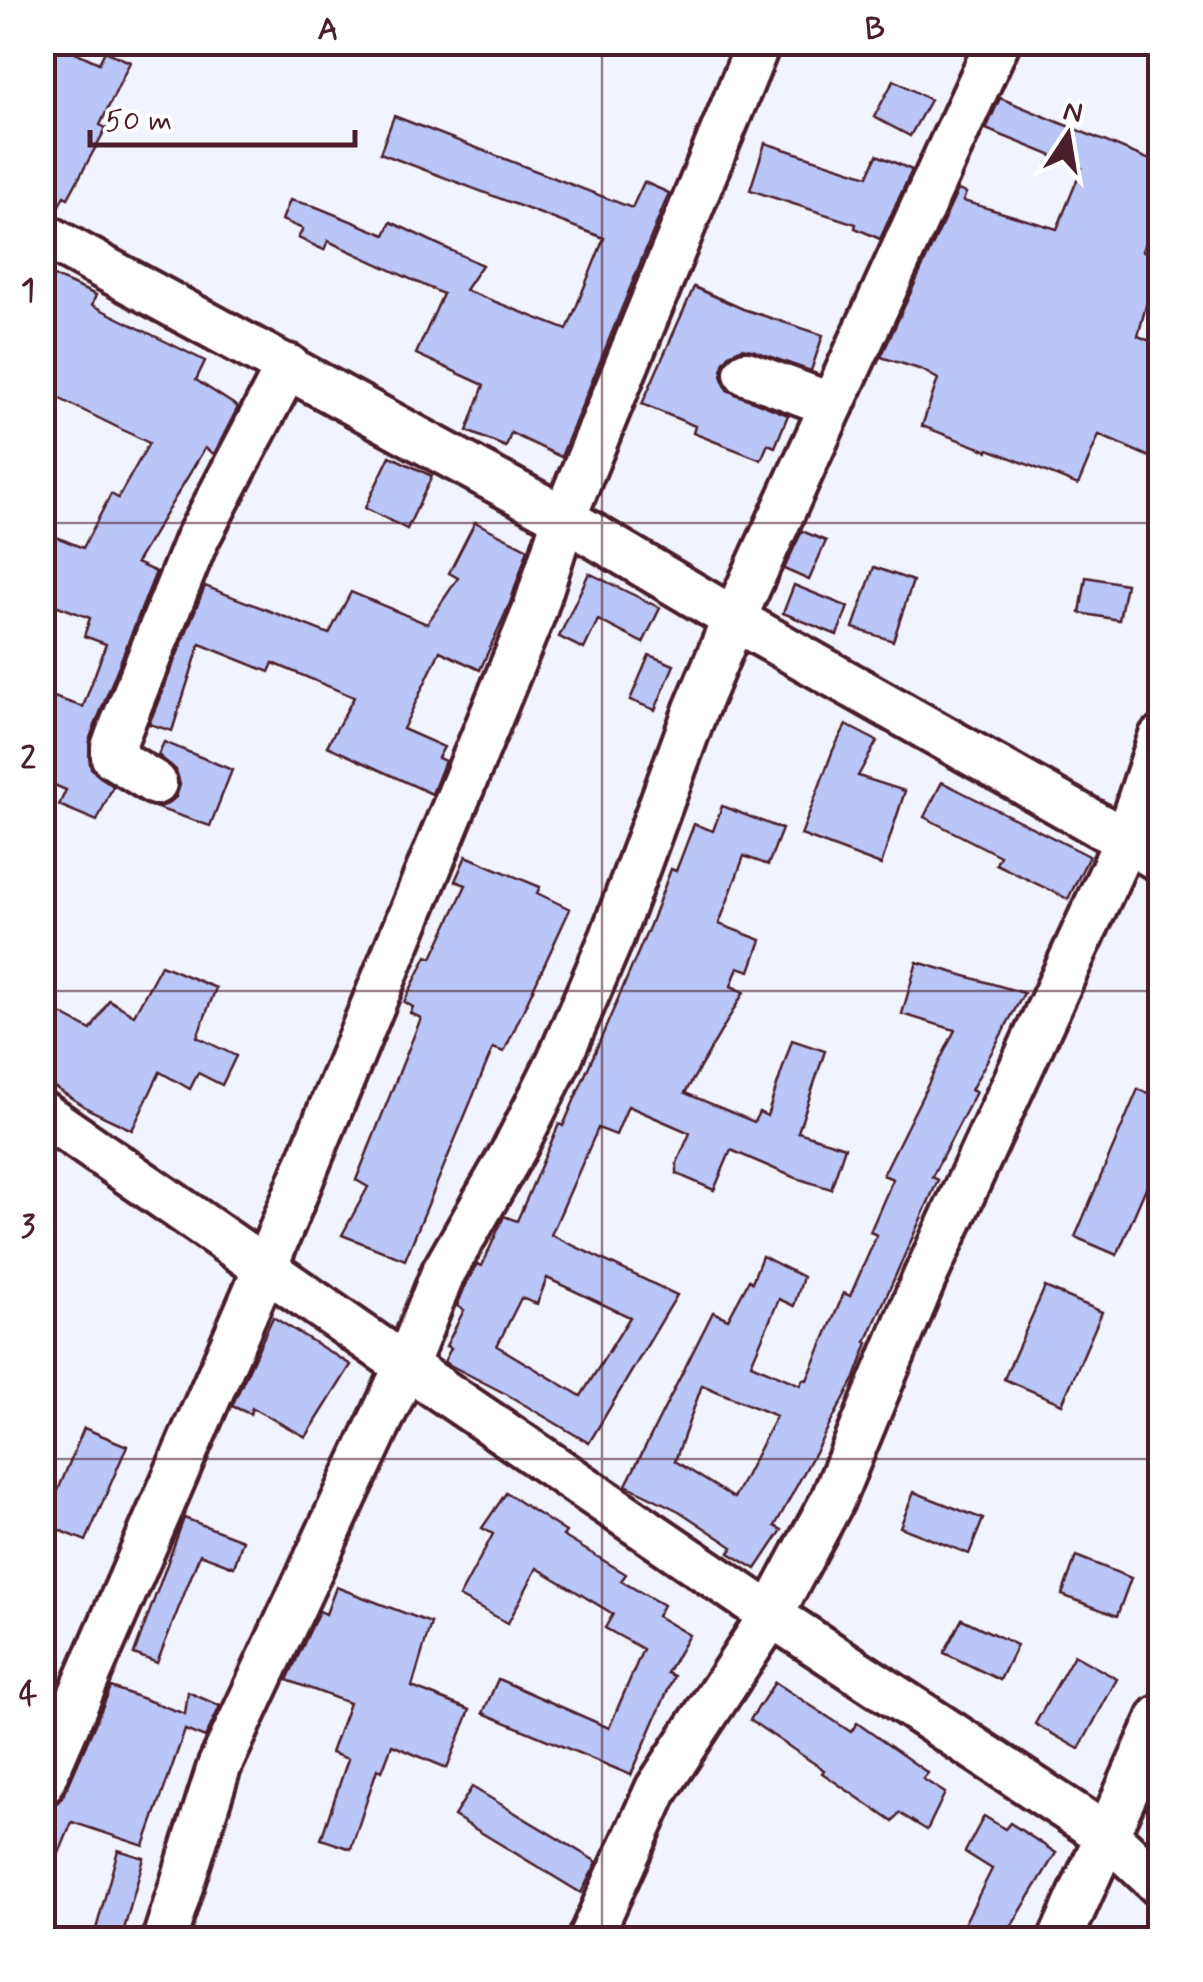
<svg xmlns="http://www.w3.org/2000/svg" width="1203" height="1982" font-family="Mynerve,sans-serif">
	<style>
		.building { fill: #bac6f7; stroke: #4a1f2b; stroke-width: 2.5; fill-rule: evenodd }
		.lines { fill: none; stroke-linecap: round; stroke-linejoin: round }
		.minor-casing { stroke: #4a1f2b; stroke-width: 50 }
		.minor { stroke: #fff; stroke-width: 42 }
		.grid { fill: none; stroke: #4a1f2b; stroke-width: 2.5; stroke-opacity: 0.55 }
		.neatline { fill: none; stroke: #4a1f2b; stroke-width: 4 }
		.grid-label { font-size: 32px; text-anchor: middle; font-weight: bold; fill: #4a1f2b }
	</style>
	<rect width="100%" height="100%" fill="#f1f4fd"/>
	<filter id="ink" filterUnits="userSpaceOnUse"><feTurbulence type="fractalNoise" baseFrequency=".01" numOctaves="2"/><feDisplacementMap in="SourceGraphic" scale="20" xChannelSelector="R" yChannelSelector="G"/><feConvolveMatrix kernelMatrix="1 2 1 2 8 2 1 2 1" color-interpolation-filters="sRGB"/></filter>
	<g filter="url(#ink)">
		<g class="building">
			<polygon points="42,42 53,42 99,63 105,51 130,62 100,125 106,128 68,198 64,196 55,213 42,209"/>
			<polygon points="894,80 930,100 910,136 874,117"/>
			<polygon points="1000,98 1160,164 1160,199 1142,251 1159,256 1138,336 1160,345 1160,440 1152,458 1099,435 1078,485 989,449 988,451 922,426 938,379 922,370 881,357 958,190 966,193 963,201 1057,229 1082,168 986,129"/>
			<polygon points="394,116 632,208 644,182 669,193 561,457 511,433 506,447 467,431 484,385 416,354 443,294 328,241 324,250 298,238 303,229 282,220 290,200 314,206 385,235 391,222 482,265 465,290 567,330 604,238 380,153"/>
			<polygon points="765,143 868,176 877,155 912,170 880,239 855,228 856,224 750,190"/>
			<polygon points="42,271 96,295 92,305 205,361 196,380 238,407 214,454 205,448 136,563 156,572 90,738 91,768 113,786 97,821 59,805 66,790 42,780 42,693 83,707 106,644 84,636 90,618 42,600 53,571 42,566 42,531 83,548 111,494 118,498 149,443 42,390"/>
			<polygon points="694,287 743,309 823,335 811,371 743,348 731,353 723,363 722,378 727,390 788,415 775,447 768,444 761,460 693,433 695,426 642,404"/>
			<polygon points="390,456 432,476 407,529 365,508"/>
			<polygon points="475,522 528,549 510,603 480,670 440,651 403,729 444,747 438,758 445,761 432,794 327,746 354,697 273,663 269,672 200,644 172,731 149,724 205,586 329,634 351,592 427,624 458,578 449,573"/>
			<polygon points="802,531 826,541 809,580 784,569"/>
			<polygon points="874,567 913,581 893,641 853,628"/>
			<polygon points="589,573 660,608 643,643 598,620 584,649 559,637"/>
			<polygon points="1086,577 1126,584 1119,620 1080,613"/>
			<polygon points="794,585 848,607 837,635 783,613"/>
			<polygon points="649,655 674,665 655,710 630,700"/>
			<polygon points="846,725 877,741 858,776 905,791 881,865 801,835 833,750"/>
			<polygon points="164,742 232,770 210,826 157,808 168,804 176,797 180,785 176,770 158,755"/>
			<polygon points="942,782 1089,856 1068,899 996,864 1000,856 924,817"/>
			<path d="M 722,806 L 782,829 L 768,865 L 744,856 L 719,924 L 761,940 L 750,971 L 738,967 L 731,986 L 744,992 L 685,1093 L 754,1122 L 759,1112 L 767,1116 L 792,1040 L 825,1051 L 798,1132 L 845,1147 L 831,1189 L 793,1177 L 731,1150 L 714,1190 L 677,1174 L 677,1163 L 690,1133 L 628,1106 L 616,1135 L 598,1128 L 551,1235 L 677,1295 L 589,1443 L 508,1395 L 444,1362 L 451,1348 L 446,1346 L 464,1310 L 457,1306 L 466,1284 L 477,1264 L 482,1266 L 504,1216 L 517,1221 L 559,1124 L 563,1126 L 650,925 L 671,869 L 676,871 L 694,824 L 713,831 ZM 547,1278 L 630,1317 L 581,1396 L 497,1346 L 521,1298 L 537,1304 Z"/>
			<polygon points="466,856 540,887 537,893 570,909 504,1052 493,1048 405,1260 342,1235 368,1187 356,1180 421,1018 410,1013 413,1007 404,1002 427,956 432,958 466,885 455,881"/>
			<path d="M 917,962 L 1024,993 L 971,1090 L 976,1092 L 932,1177 L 938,1180 L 866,1342 L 868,1343 L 855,1378 L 775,1526 L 782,1530 L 756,1569 L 729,1553 L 733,1547 L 679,1511 L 626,1485 L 713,1312 L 728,1319 L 749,1280 L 752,1282 L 762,1256 L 803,1277 L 794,1306 L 779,1299 L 751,1364 L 800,1385 L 803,1379 L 807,1380 L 844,1293 L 850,1296 L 877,1235 L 870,1232 L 893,1179 L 883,1175 L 955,1030 L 902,1014 ZM 702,1385 L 776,1416 L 734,1498 L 675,1461 Z"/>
			<polygon points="161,965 216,988 197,1037 236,1056 222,1085 198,1073 190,1089 160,1072 132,1130 90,1110 42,1079 42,1004 91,1030 109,1000 134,1015"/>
			<polygon points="1138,1089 1160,1098 1160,1155 1117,1255 1075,1237"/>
			<polygon points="1045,1287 1102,1312 1062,1404 1004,1379"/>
			<polygon points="273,1317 351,1365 306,1437 252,1408 250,1414 232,1406"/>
			<polygon points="84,1428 127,1446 86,1541 44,1524"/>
			<polygon points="914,1492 983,1519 969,1554 900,1527"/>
			<polygon points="506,1493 566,1532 563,1536 626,1574 621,1581 663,1605 657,1616 689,1635 667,1673 674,1676 631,1775 483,1713 498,1679 609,1728 643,1649 605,1628 613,1614 537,1568 508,1623 459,1597 493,1534 482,1528"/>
			<polygon points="184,1518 243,1540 234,1567 200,1554 157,1663 134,1654"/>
			<polygon points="1076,1556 1131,1578 1117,1616 1062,1595"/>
			<polygon points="336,1587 431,1623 412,1687 470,1710 447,1768 392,1745 382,1771 377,1769 351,1849 321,1839 348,1759 331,1753 349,1703 287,1680 319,1611 326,1614"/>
			<polygon points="962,1619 1017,1645 1000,1680 944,1653"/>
			<polygon points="1074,1655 1117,1679 1079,1749 1035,1724"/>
			<polygon points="775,1682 851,1732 857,1723 928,1773 923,1779 945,1793 927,1830 899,1813 893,1822 822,1773 824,1770 750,1720"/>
			<polygon points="111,1687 185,1714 188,1692 220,1706 205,1738 185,1730 144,1846 72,1822 42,1894 42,1811 58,1802 65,1793"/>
			<polygon points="472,1787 597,1862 581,1893 454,1816"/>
			<polygon points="984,1816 1005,1829 1010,1823 1056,1853 1003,1940 956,1940 992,1869 965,1852"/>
			<polygon points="118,1850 144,1858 121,1940 93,1940"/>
		</g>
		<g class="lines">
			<defs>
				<g id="minor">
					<polyline points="42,234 564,518 734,619 1160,860"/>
					<polyline points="746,373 832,405"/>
					<polyline points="155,783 113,757 113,747 196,541 288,366"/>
					<polyline points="42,1113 406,1366 771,1615 1109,1837 1160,1885"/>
					<polyline points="42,1783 266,1266 534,612 564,518 759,42"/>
					<polyline points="164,1940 219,1767 406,1366 443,1273 515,1148 560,1058 612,937 696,709 734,619 998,42"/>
					<polyline points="589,1940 657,1789 771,1615 832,1501 924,1279 1126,840 1160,738"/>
					<polyline points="1060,1940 1160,1717"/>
				</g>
			</defs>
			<use href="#minor" class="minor-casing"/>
			<use href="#minor" class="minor"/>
		</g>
	</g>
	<path class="grid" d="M 602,42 L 602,1940M 42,523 L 1160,523M 42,991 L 1160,991M 42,1459 L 1160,1459"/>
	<rect width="1203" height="1982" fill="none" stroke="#fff" stroke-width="110"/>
	<g transform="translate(1068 135) rotate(12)" stroke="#ffffff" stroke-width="8" paint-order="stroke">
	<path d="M0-8L18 38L0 25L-18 38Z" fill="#4a1f2b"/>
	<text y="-15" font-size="28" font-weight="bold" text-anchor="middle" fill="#4a1f2b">N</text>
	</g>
	<path d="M90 130v15h265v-15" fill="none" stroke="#4a1f2b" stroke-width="5"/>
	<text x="105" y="130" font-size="30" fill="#4a1f2b" stroke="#ffffff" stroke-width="8" paint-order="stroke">50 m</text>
	<rect x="55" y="55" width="1093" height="1872" class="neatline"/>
	<g class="grid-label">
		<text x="328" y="39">A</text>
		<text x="875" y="39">B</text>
		<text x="28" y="300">1</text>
		<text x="28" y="768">2</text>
		<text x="28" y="1236">3</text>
		<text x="28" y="1704">4</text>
	</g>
</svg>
